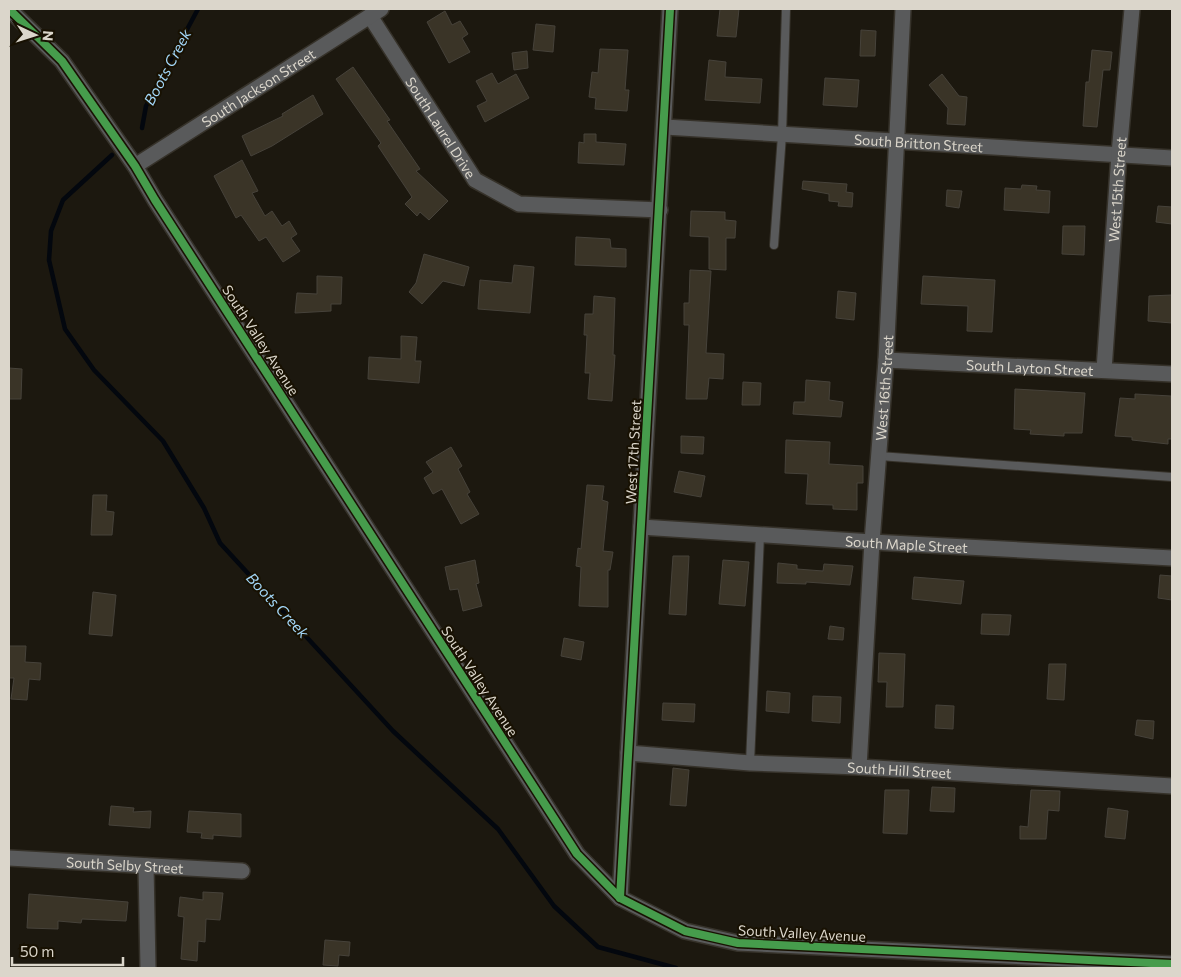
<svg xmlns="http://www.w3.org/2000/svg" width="1181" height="977" font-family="Commissioner,sans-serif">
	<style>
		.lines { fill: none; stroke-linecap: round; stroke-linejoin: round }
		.stream { stroke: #03070e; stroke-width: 4.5 }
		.building { fill: #3a3427; stroke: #46423a }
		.lane-casing { stroke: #36322a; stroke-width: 10 }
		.street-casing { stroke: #36322a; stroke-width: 18 }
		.lane { stroke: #595a5b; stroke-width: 8 }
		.street { stroke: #595a5b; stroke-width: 15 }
		.cycleway-casing { stroke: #181102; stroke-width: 11 }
		.cycleway { stroke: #469c4c; stroke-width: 8 }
		.labels { text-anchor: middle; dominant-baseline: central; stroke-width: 4; stroke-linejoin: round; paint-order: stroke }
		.street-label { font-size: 14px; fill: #dbd6cb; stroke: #181102 }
		.water-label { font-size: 15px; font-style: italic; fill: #a3d7f9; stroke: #181102 }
	</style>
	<rect width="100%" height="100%" fill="#1c180f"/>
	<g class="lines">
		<g class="stream">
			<polyline points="142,128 146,106 198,9"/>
			<polyline points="112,155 63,200 51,231 49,260 65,329 94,370 163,441 204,508 220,543 393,731 498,829 554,906 598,947 676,968"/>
		</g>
	</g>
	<g class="building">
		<polygon points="720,9 739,9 736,37 717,36"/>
		<polygon points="445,11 452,25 460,21 468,34 462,38 470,52 449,63 427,22"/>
		<polygon points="536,24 555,26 553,52 533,50"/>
		<polygon points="861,30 876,31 875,56 860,56"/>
		<polygon points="600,49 628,50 625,90 629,90 627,111 595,109 596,98 589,97 592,72 598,73"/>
		<polygon points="1092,50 1112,52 1110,70 1103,70 1097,127 1083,126 1086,82 1089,82"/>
		<polygon points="527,51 528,68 514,70 512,53"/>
		<polygon points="709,60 726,62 725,77 762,79 760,103 705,100"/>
		<polygon points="353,67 390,120 387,121 420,169 416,171 448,201 429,220 420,212 417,216 405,204 412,197 378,146 381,143 336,79"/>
		<polygon points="492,73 498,84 516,74 529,98 485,122 477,106 487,101 476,81"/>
		<polygon points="942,74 959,96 967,97 965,125 947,124 948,108 929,85"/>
		<polygon points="825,78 859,80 857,107 823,105"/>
		<polygon points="313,95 323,114 272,146 251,156 242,136 283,116 282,114"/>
		<polygon points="584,134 596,134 596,142 626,144 624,165 578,163 579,142 584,143"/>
		<polygon points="242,160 258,191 252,193 265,216 272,211 282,226 289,221 297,234 291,238 300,251 283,262 266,237 259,241 241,215 236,218 214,176"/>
		<polygon points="803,181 847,184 846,192 853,193 852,207 838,206 839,202 829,201 829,194 802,189"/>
		<polygon points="1022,185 1037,186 1036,190 1050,191 1049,213 1004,210 1005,188 1021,189"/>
		<polygon points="947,190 962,191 959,208 946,206"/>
		<polygon points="1158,206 1172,207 1172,224 1156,222"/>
		<polygon points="691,211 725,212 725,220 736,221 735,238 726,238 726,270 709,269 709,237 690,236"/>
		<polygon points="1063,226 1085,226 1084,255 1062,254"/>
		<polygon points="576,237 610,239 611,248 626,249 626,267 575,265"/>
		<polygon points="424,254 469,267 464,286 443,281 422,304 409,292 416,283"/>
		<polygon points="514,265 534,267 530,313 478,309 480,280 512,283"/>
		<polygon points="690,270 711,271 706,353 724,354 723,379 709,378 707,399 686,399 689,325 684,325 684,303 689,303"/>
		<polygon points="317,276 342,277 341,304 331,304 331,311 295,313 297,293 317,294"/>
		<polygon points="923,276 995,280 992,332 967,331 968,306 921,304"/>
		<polygon points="838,291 856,293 854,320 836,318"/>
		<polygon points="1172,295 1172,323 1148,321 1149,296"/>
		<polygon points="594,296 615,298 613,355 615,355 612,401 588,399 590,373 585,373 587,335 584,335 585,314 593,314"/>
		<polygon points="401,336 417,337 415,361 421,361 419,383 368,379 369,357 401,359"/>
		<polygon points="9,368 22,369 21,399 9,399"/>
		<polygon points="806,380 830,382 829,400 843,402 841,417 793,414 794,402 805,402"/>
		<polygon points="743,382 761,383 760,405 742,405"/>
		<polygon points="1015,389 1085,393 1082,433 1064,433 1064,436 1030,434 1031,430 1014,429"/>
		<polygon points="1135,394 1171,396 1172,439 1168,439 1168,444 1132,440 1132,437 1115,436 1120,398 1135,399"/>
		<polygon points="681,436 704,437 703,454 681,453"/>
		<polygon points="786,440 830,442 829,464 863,466 863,483 857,483 857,510 833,509 833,505 806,504 808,474 785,473"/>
		<polygon points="451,447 462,466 458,469 470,492 467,494 479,514 461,524 442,489 433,494 424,478 433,472 426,462"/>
		<polygon points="679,471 705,476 701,497 674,492"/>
		<polygon points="587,485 604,486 602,500 608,502 603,551 613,552 610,570 608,570 608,607 579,606 581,567 576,566 578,548 581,549"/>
		<polygon points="93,495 107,495 106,511 114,512 112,535 91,535"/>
		<polygon points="673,556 689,556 686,615 669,614"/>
		<polygon points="475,560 479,583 476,584 482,606 463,611 458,589 450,590 445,567"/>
		<polygon points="723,560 749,562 745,606 719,604"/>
		<polygon points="778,563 797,565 797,569 823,571 824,564 853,566 850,585 806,582 806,584 777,583"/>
		<polygon points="1160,575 1172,576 1172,600 1158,598"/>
		<polygon points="914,577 964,581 961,604 912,599"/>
		<polygon points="93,592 116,595 112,636 89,634"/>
		<polygon points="982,614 1011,615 1009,635 981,634"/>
		<polygon points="830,626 844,628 843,640 828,639"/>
		<polygon points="564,638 584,642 581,660 561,656"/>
		<polygon points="9,646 26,646 25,662 41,663 40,680 29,679 27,700 11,699 14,678 9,678"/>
		<polygon points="879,653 905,654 903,707 886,707 887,682 878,682"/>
		<polygon points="1049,664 1066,664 1064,700 1047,699"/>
		<polygon points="767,691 790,693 789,713 766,711"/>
		<polygon points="813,696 841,697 840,723 812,721"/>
		<polygon points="663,703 695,704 694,722 662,720"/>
		<polygon points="936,705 954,706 953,729 935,728"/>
		<polygon points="1137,720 1154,721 1153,739 1135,735"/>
		<polygon points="673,768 689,770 686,806 670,805"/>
		<polygon points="932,787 955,788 954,812 930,811"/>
		<polygon points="885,790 909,790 907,834 883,833"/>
		<polygon points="1031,790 1060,791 1059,811 1048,810 1046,839 1020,839 1020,826 1028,827"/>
		<polygon points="111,806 134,808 133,812 151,811 150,828 109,825"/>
		<polygon points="1108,808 1128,811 1125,839 1105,837"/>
		<polygon points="189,811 241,814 241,837 213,835 213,839 201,838 202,833 187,832"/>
		<polygon points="203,892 223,893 220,920 206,919 205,942 198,941 197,961 181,959 184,917 178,916 180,897 203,900"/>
		<polygon points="29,894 128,902 126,921 82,919 81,923 58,921 58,929 27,928"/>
		<polygon points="325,940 350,942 349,956 339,955 338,966 323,965"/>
	</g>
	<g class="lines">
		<defs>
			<g id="lane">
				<polyline points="774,245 782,135 786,9"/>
				<polyline points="879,456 1172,477"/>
				<polyline points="750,763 760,535"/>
			</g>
			<g id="street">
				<polyline points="9,9 62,61 135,166 155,200 577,854 620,898 685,931 738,943 1172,964"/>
				<path id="s1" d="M 370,16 L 475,180 L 519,204 L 660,210"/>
				<path id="s2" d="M 665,127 L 1172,158"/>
				<path id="s3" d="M 135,166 L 381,9"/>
				<path id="s4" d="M 886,360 L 1172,374"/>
				<path id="s5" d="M 1104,370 L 1119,154 L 1132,9"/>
				<path id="s6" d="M 641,527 L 872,542 L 1172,558"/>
				<path id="s7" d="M 628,753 L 750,763 L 859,767 L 1172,786"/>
				<path id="s8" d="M 859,767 L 872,542 L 886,360 L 903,9"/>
				<path id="s9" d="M 9,858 L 242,871"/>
				<polyline points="146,866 148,968"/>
				<polyline points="620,898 670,9"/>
			</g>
		</defs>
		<use href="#lane" class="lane-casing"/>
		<use href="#street" class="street-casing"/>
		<use href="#lane" class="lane"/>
		<use href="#street" class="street"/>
		<defs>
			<g id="cycleway">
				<polyline points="9,9 62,61 135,166 155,200 577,854 620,898 685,931 738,943 1172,964"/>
				<polyline points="620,898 670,9"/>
			</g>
		</defs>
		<use href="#cycleway" class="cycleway-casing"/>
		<use href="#cycleway" class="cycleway"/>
	</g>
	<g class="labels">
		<g class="street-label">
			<text stroke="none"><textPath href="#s3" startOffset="146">South Jackson Street</textPath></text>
			<text stroke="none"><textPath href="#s1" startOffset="132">South Laurel Drive</textPath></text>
			<text stroke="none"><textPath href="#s2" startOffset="254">South Britton Street</textPath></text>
			<text stroke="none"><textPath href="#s5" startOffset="181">West 15th Street</textPath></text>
			<text transform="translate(261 340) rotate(57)">South Valley Avenue</text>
			<text stroke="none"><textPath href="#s4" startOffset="144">South Layton Street</textPath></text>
			<text stroke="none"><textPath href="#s8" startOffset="380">West 16th Street</textPath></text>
			<text transform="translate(633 452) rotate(-87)">West 17th Street</text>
			<text stroke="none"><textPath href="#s6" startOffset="266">South Maple Street</textPath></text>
			<text transform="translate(480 681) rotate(57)">South Valley Avenue</text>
			<text stroke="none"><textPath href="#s7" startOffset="272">South Hill Street</textPath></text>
			<text stroke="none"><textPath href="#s9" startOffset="116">South Selby Street</textPath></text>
			<text transform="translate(802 933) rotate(3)">South Valley Avenue</text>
		</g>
		<g class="water-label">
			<text transform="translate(167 67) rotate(-62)">Boots Creek</text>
			<text transform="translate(278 605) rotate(47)">Boots Creek</text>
		</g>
	</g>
	<rect width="1181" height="977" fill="none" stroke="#dbd6cb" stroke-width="20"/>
	<g transform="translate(35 35) rotate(94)" stroke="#181102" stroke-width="4" paint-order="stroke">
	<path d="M0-4L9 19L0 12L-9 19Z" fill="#dbd6cb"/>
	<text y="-8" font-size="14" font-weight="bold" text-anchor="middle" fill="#dbd6cb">N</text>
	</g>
	<path d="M12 957v8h111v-8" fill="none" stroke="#dbd6cb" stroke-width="2.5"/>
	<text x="20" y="957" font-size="15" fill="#dbd6cb" stroke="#181102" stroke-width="4" paint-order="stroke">50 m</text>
</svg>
